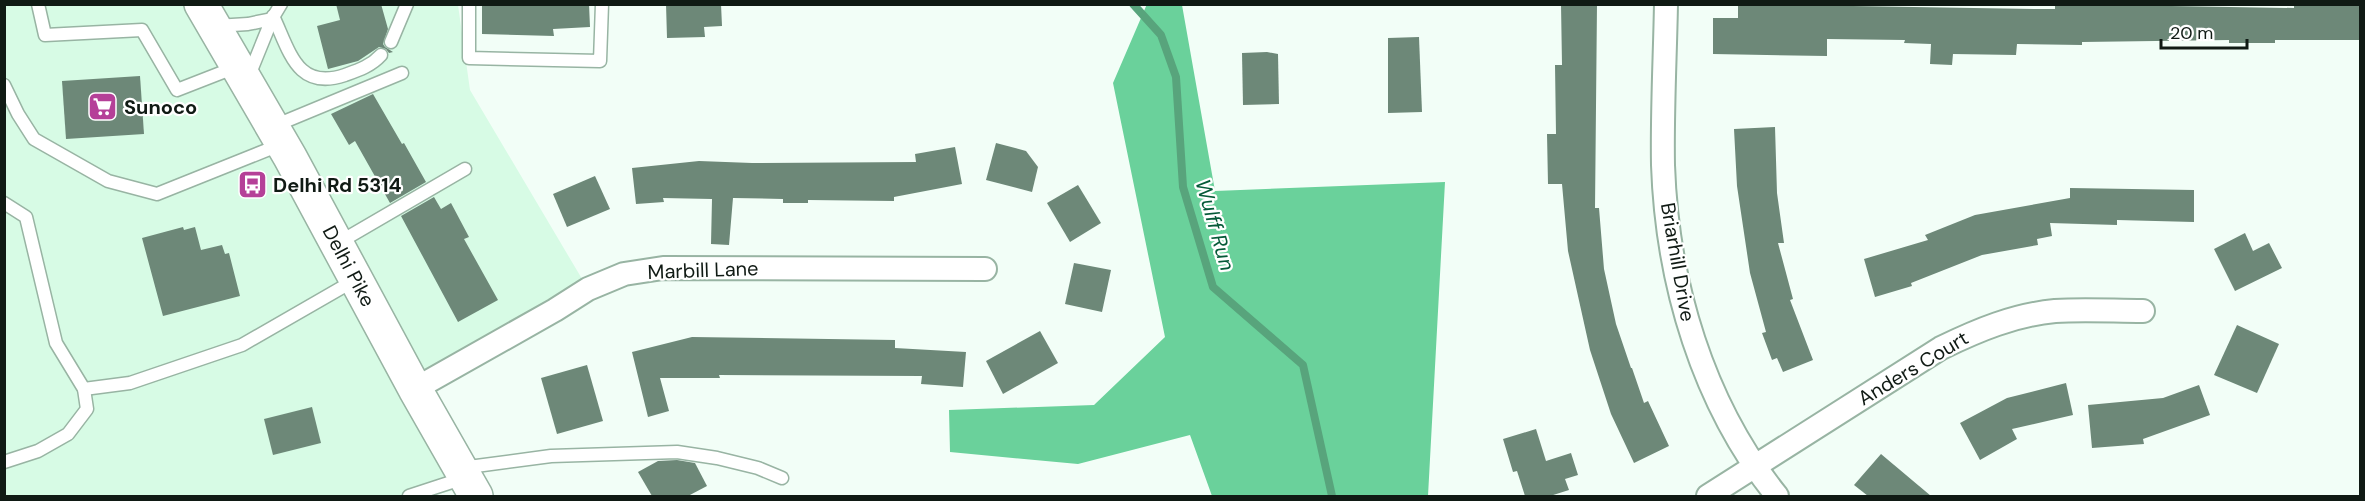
<svg xmlns="http://www.w3.org/2000/svg" width="2365" height="501" font-family="'DM Sans',sans-serif">
	<style>
		.built { fill: #d7fbe5 }
		.forest { fill: #6ad19b }
		.lines { fill: none; stroke-linecap: round; stroke-linejoin: round }
		.stream { stroke: #58a47c; stroke-width: 8 }
		.building { fill: #6d8878 }
		.lane-casing { stroke: #98b4a3; stroke-width: 15 }
		.street-casing { stroke: #98b4a3; stroke-width: 26 }
		.secondary-casing { stroke: #98b4a3; stroke-width: 36 }
		.lane { stroke: #fff; stroke-width: 12 }
		.street { stroke: #fff; stroke-width: 22 }
		.secondary { stroke: #fff; stroke-width: 33 }
		.labels { text-anchor: middle; dominant-baseline: central; stroke-width: 4.5; stroke-linejoin: round; paint-order: stroke }
		.poi-label { font-size: 20px; font-weight: bold; fill: #101a14; stroke: #fff; text-anchor: start }
		.street-label { font-size: 20px; fill: #101a14; stroke: #fff }
		.water-label { font-size: 21px; font-style: italic; fill: #055a38; stroke: #fff }
	</style>
	<rect width="100%" height="100%" fill="#f2fef7"/>
	<polygon class="built" points="4,5 458,5 470,90 588,289 415,389 470,486 431,496 5,496"/>
	<polygon class="forest" points="1147,4 1182,5 1215,191 1445,182 1428,496 1212,496 1190,435 1078,464 950,452 949,410 1094,405 1165,337 1113,83"/>
	<g class="lines">
		<polyline class="stream" points="1133,4 1161,35 1176,77 1183,187 1213,287 1303,365 1332,496"/>
	</g>
	<g class="building">
		<polygon points="336,4 381,4 388,29 383,44 385,47 393,52 389,53 386,49 379,47 358,61 328,69 317,26 340,20"/>
		<polygon points="482,4 589,4 590,27 553,29 554,36 482,34"/>
		<polygon points="666,4 721,4 722,26 704,27 705,37 667,38"/>
		<polygon points="1561,4 1597,4 1595,208 1599,208 1604,269 1616,324 1631,368 1632,368 1644,403 1648,401 1669,446 1634,463 1611,414 1590,350 1568,251 1562,184 1548,184 1547,134 1556,134 1555,65 1562,65"/>
		<polygon points="1738,4 2035,9 2055,9 2055,4 2294,8 2294,4 2346,5 2361,6 2361,40 2275,40 2275,43 2229,43 2229,40 2082,42 2082,45 2017,44 2016,55 1953,54 1952,65 1930,64 1931,44 1904,43 1905,40 1827,39 1827,56 1713,54 1713,18 1738,18"/>
		<polygon points="1419,37 1422,112 1388,113 1388,38"/>
		<polygon points="1267,52 1278,54 1279,104 1243,105 1242,53"/>
		<polygon points="140,76 144,134 66,139 62,81"/>
		<polygon points="373,94 402,144 404,143 426,182 390,203 355,141 349,145 331,114"/>
		<polygon points="1775,127 1777,193 1784,243 1778,243 1793,299 1790,300 1813,360 1783,372 1777,358 1772,360 1762,333 1766,332 1750,273 1737,186 1734,129"/>
		<polygon points="996,143 1026,151 1038,167 1032,192 986,180"/>
		<polygon points="955,147 962,184 894,197 894,201 808,200 808,203 783,203 783,199 733,198 729,245 711,244 712,199 663,198 664,202 636,204 632,168 699,161 752,163 916,162 915,154"/>
		<polygon points="595,176 610,209 567,227 553,194"/>
		<polygon points="1078,185 1101,223 1070,242 1047,203"/>
		<polygon points="2070,188 2194,190 2194,222 2117,220 2117,225 2050,223 2052,236 2037,239 2038,245 1982,255 1911,283 1912,286 1875,297 1864,259 1928,240 1925,235 1975,215 2070,198"/>
		<polygon points="434,197 441,209 451,203 469,237 464,239 498,300 458,322 401,216"/>
		<polygon points="183,227 184,230 195,227 201,250 222,245 225,254 229,253 240,296 163,316 142,238"/>
		<polygon points="2245,233 2253,251 2269,243 2282,268 2235,291 2214,249"/>
		<polygon points="1074,263 1111,270 1102,312 1065,304"/>
		<polygon points="2237,325 2279,344 2257,393 2214,375"/>
		<polygon points="1040,331 1058,363 1003,394 986,361"/>
		<polygon points="692,337 895,340 895,348 966,352 963,387 921,384 922,376 719,375 720,378 660,378 669,411 648,417 632,352"/>
		<polygon points="587,365 603,421 557,434 541,378"/>
		<polygon points="2066,383 2073,415 2012,429 2017,439 1980,460 1960,423 2007,398"/>
		<polygon points="2199,385 2210,415 2143,439 2144,444 2092,448 2088,405 2163,398"/>
		<polygon points="312,407 321,443 273,455 264,419"/>
		<polygon points="1536,429 1546,461 1571,453 1578,475 1565,479 1569,490 1550,496 1525,496 1517,471 1513,472 1503,439"/>
		<polygon points="1881,454 1931,496 1868,496 1854,485"/>
		<polygon points="677,460 695,463 707,486 688,496 652,496 638,472 658,461"/>
	</g>
	<g class="lines">
		<defs>
			<g id="lane">
				<polyline points="38,4 45,35 142,30 177,90 236,67"/>
				<polyline points="469,4 469,58 600,61 602,4"/>
				<path d="M 273,16 C 290,52 297,91 345,75 C 359,70 371,66 381,55"/>
				<polyline points="272,19 281,4"/>
				<polyline points="216,26 248,24 272,19 248,78"/>
				<polyline points="391,42 407,4"/>
				<polyline points="4,85 18,114 34,139 108,181 157,194 282,144"/>
				<polyline points="274,126 402,73"/>
				<polyline points="4,203 26,217 56,343 84,389 87,409 68,434 38,451 4,462"/>
				<polyline points="338,243 465,169"/>
				<polyline points="84,389 130,383 242,345 355,280"/>
				<polyline points="461,468 551,456 677,452 717,458 758,468 782,478"/>
				<polyline points="409,496 464,478"/>
			</g>
			<g id="street">
				<path d="M 1666,4 C 1665,58 1662,112 1663,165 C 1667,283 1703,404 1777,496"/>
				<polyline points="415,389 555,310 588,289 624,274 663,268 985,269"/>
				<path d="M 1708,496 L 1941,348 C 1978,330 2014,315 2055,311 C 2084,309 2114,311 2143,311"/>
			</g>
			<polyline id="secondary" points="201,4 290,157 415,389 476,496"/>
		</defs>
		<use href="#lane" class="lane-casing"/>
		<use href="#street" class="street-casing"/>
		<use href="#secondary" class="secondary-casing"/>
		<use href="#lane" class="lane"/>
		<use href="#street" class="street"/>
		<use href="#secondary" class="secondary"/>
	</g>
	<defs>
		<symbol id="supermarket-square" viewBox="-11 -11 22 22"><rect x="-9" y="-9" width="18" height="18" rx="4" fill="#b54098" stroke="#fff"/><path d="M-6-5.5h2.5l.6 2H6L4.5 2H-2.5L-4.4-4H-6ZM-1.5 3.2a1.3 1.3 0 1 0 .1 0ZM3 3.2a1.3 1.3 0 1 0 .1 0Z" fill="#fff"/></symbol>
		<symbol id="bus-square" viewBox="-11 -11 22 22"><rect x="-9" y="-9" width="18" height="18" rx="4" fill="#b54098" stroke="#fff"/><path d="M-5-6H5V4H4V6H2V4H-2V6H-4V4H-5ZM-3.5-4V0h7V-4ZM-3.5 1.2v1.5H-2V1.2ZM2 1.2v1.5H3.5V1.2Z" fill="#fff"/></symbol>
	</defs>
	<g fill-rule="evenodd">
		<use href="#supermarket-square" x="86" y="90" width="33" height="33"/>
		<use href="#bus-square" x="236" y="168" width="33" height="33"/>
	</g>
	<g class="labels">
		<g class="poi-label">
			<text x="124" y="107">Sunoco</text>
			<text x="273" y="185">Delhi Rd 5314</text>
		</g>
		<g class="street-label">
			<text transform="translate(1678 262) rotate(80)">Briarhill Drive</text>
			<text transform="translate(349 266) rotate(62)">Delhi Pike</text>
			<text transform="translate(703 270) rotate(-2)">Marbill Lane</text>
			<text transform="translate(1913 368) rotate(-31)">Anders Court</text>
		</g>
		<g class="water-label">
			<text transform="translate(1215 225) rotate(74)">Wulff Run</text>
		</g>
	</g>
	<rect width="2365" height="501" fill="none" stroke="#101a14" stroke-width="12"/>
	<path d="M2161 39v9h86v-9" fill="none" stroke="#101a14" stroke-width="3"/>
	<text x="2170" y="39" font-size="18" fill="#101a14" stroke="#ffffff" stroke-width="4.5" paint-order="stroke">20 m</text>
</svg>
